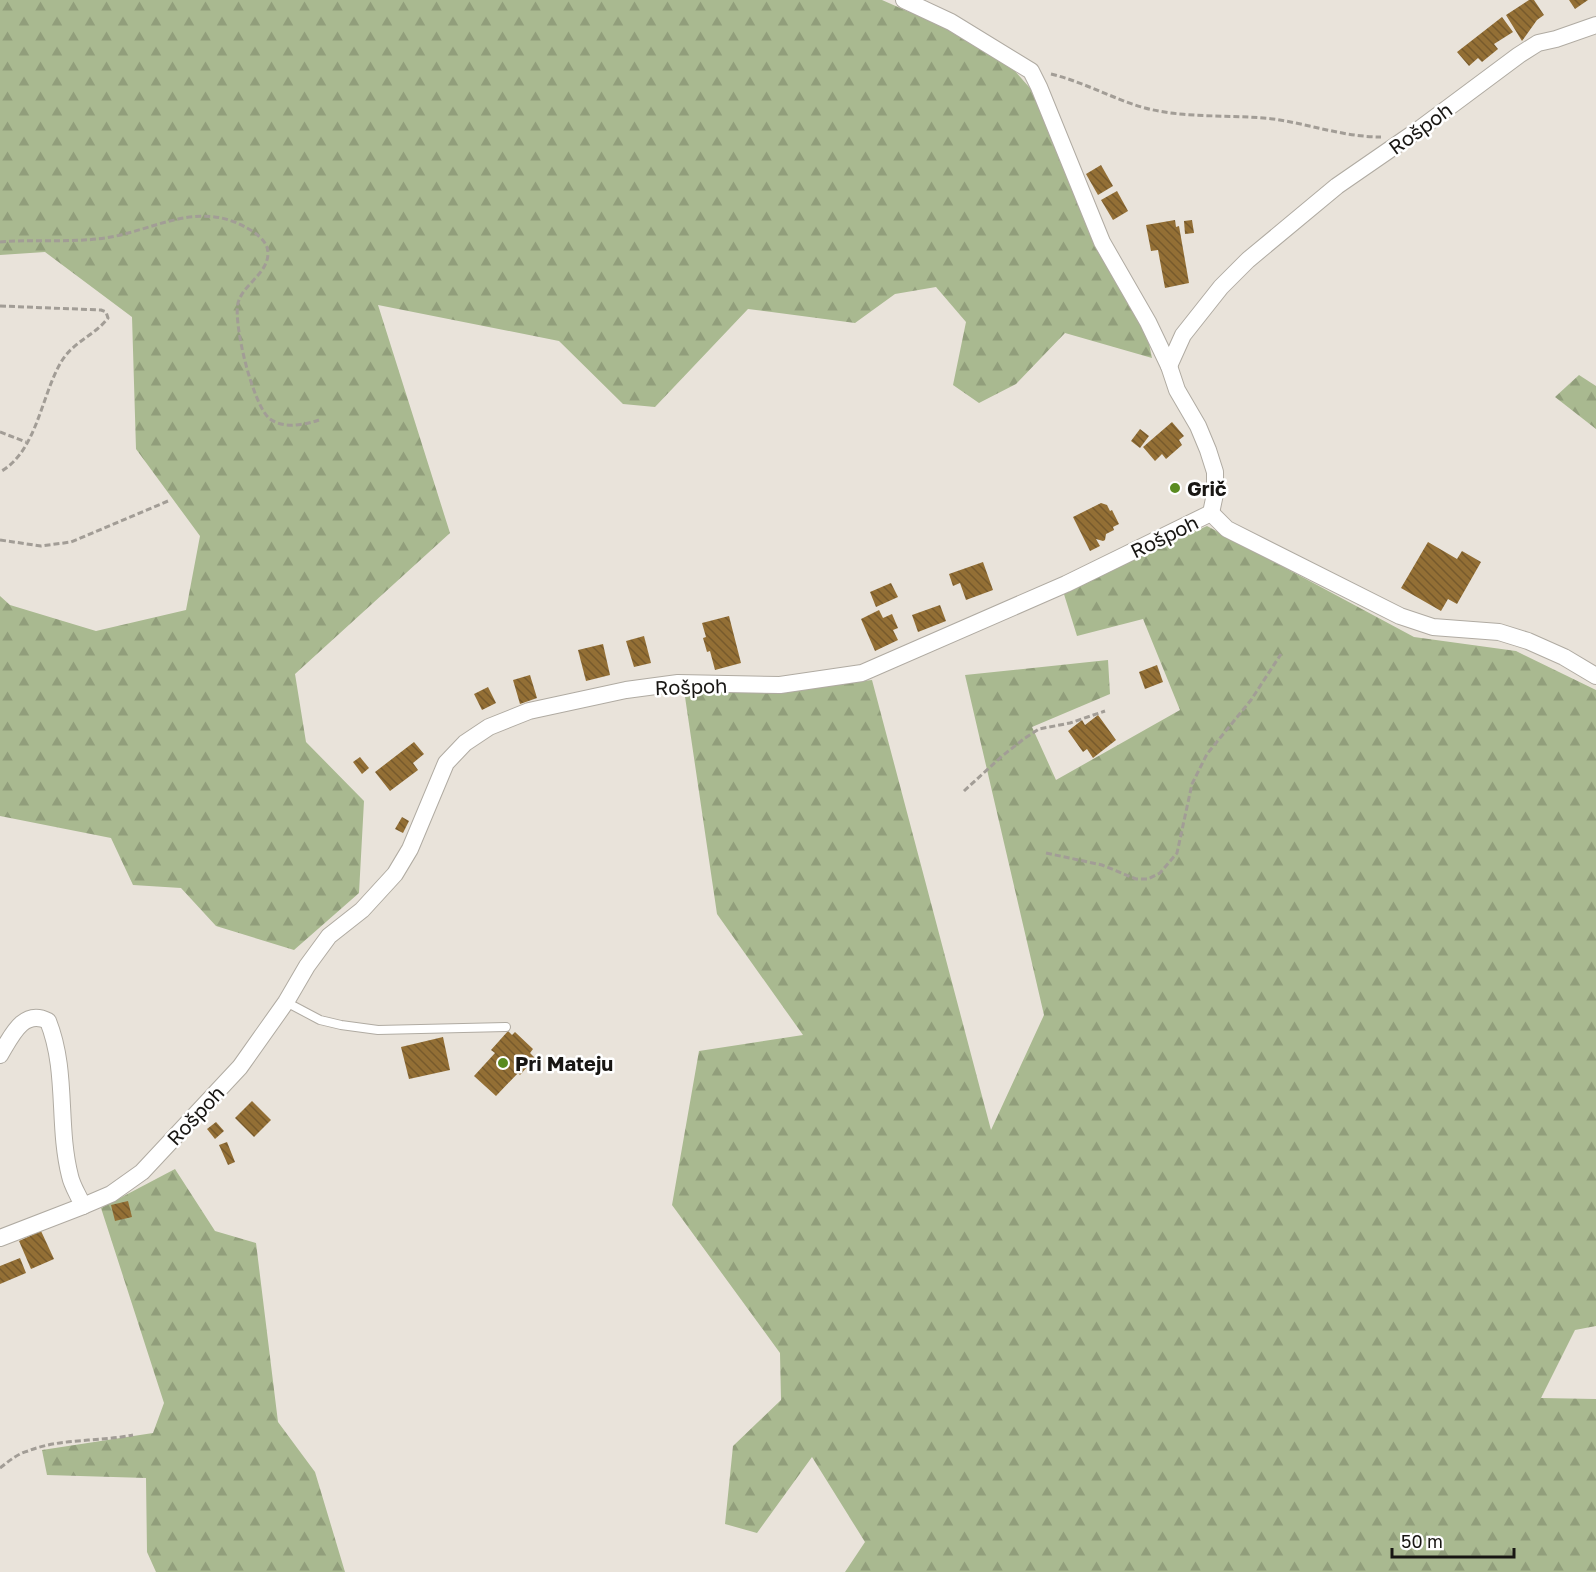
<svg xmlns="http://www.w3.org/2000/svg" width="1596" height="1572" font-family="'Golos Text',sans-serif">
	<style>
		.forest { fill: url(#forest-firs) }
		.building { fill: url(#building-back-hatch) }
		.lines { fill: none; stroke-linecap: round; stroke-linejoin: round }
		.service-casing { stroke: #b0aba2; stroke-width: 10 }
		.minor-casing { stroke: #b0aba2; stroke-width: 18 }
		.path { stroke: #a29d96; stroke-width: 3; stroke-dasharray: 6 3; stroke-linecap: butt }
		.service { stroke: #fff; stroke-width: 8 }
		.minor { stroke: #fff; stroke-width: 16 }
		.poi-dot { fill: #5a8b20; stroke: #fff; stroke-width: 2 }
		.labels { text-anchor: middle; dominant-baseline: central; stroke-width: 5; stroke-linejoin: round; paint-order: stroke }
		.street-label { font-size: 20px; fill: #181613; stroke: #fff }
		.poi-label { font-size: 20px; font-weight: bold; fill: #181613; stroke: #fff; text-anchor: start }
	</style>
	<defs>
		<pattern id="forest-firs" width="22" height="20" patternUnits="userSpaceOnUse" patternTransform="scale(1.5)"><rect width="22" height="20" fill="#a9b990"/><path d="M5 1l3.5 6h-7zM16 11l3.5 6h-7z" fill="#919e7b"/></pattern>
		<pattern id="building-back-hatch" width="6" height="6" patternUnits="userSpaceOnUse" patternTransform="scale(1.5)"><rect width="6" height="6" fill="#936f35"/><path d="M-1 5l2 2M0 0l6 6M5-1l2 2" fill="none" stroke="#775a2c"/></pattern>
	</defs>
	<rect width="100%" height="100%" fill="#e9e3da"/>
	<g class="forest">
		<polygon points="0,0 882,0 907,11 950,26 1006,61 1037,96 1146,329 1152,358 1065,333 1016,384 979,403 953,385 966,322 936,287 895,294 855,323 748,309 655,407 623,404 559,341 378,305 450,533 295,674 306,742 364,801 359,893 294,950 216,926 181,888 133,885 111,838 0,816 0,596 10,605 96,631 186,610 200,536 136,449 132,317 45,252 0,255"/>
		<polygon points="1579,375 1596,386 1596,429 1555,397"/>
		<polygon points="1207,526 1414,637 1516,651 1596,690 1596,1326 1575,1330 1541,1398 1596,1399 1596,1572 845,1572 865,1542 812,1457 757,1533 725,1524 733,1446 781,1400 780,1353 672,1205 699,1051 803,1035 717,914 684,690 779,690 872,680 991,1130 1044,1015 965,675 1108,660 1110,694 1032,727 1056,780 1180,710 1143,619 1077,636 1063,591"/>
		<polygon points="175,1169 215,1231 256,1243 278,1422 315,1472 345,1572 156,1572 147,1552 146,1478 47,1475 42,1450 153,1433 164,1403 101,1208"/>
	</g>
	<g class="building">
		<polygon points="1529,0 1534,0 1544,15 1537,20 1522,41 1506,15"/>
		<polygon points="1569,0 1588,0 1575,9"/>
		<polygon points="1502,17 1513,32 1494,44 1498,49 1482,62 1478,58 1469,66 1457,52"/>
		<polygon points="1101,165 1113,186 1098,195 1086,174"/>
		<polygon points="1117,191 1128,211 1113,220 1101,200"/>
		<polygon points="1175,220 1176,227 1179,226 1189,283 1165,288 1158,250 1151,251 1146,225"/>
		<polygon points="1192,220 1194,233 1185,234 1184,221"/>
		<polygon points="1172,422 1184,436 1179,440 1182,445 1166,459 1162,454 1155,461 1143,447"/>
		<polygon points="1140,429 1149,436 1140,448 1131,441"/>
		<polygon points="1101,503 1107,505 1110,511 1112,510 1119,524 1113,527 1114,530 1106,534 1105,540 1103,541 1096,539 1100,546 1090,551 1073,517"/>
		<polygon points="1428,542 1457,559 1462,551 1481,562 1457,604 1448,599 1441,611 1401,588"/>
		<polygon points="983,562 993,590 966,600 960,583 953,586 949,574"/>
		<polygon points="891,583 898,597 876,607 870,592"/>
		<polygon points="940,605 946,621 918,632 912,615"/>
		<polygon points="879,610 883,618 892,614 898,628 893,630 898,640 875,651 861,619"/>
		<polygon points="729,616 741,663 715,670 710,651 707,652 703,638 706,637 702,623"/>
		<polygon points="644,636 651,663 634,667 626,641"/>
		<polygon points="603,644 610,675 586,681 578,650"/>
		<polygon points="1157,665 1163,682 1145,689 1139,672"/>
		<polygon points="530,675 537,698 520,704 513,680"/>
		<polygon points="488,687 496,703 482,710 474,694"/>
		<polygon points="1098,715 1116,740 1093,758 1087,749 1083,752 1068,731 1082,720 1085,725"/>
		<polygon points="414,742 424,754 413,763 418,770 390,791 375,772"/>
		<polygon points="360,757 369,768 362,774 353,762"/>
		<polygon points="402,817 409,821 403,833 395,829"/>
		<polygon points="508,1031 512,1035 515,1032 533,1049 530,1053 535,1058 520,1075 518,1073 496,1096 474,1076 495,1053 491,1050"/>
		<polygon points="443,1037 450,1070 409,1079 401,1047"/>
		<polygon points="252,1101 271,1120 254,1137 235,1118"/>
		<polygon points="216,1122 224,1131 215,1139 207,1129"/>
		<polygon points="227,1142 235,1162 228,1165 219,1145"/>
		<polygon points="128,1201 132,1217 115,1221 111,1205"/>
		<polygon points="41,1231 54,1259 31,1269 19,1241"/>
		<polygon points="20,1258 26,1273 0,1284 0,1266"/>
	</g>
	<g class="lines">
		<defs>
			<polyline id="service" points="286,1002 320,1020 341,1025 378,1030 506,1027"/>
			<g id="minor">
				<polyline points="904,0 951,22 1031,71 1039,87 1102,242 1148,322 1169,366 1177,390 1198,426 1208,450 1215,472 1215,494 1211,513"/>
				<polyline points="1169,366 1183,335 1221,287 1248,260 1337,186 1421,128 1519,55 1538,43 1556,39 1596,25"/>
				<polyline points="1211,513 1227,529 1400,616 1433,627 1499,632 1528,641 1564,657 1596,676"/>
				<path d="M 0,1055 C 11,1037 23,1008 48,1021 C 68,1071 57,1125 70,1176 C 72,1186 79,1196 83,1206 L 111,1194 L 142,1172 L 240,1067 L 286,1002 L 307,966 L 329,936 L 362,910 L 395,874 L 410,849 L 446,763 L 465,743 L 489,727 L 529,711 L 626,690 L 678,683 L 780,685 L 862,673 L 1066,584 L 1211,513"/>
				<polyline points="0,1238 83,1206"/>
			</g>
		</defs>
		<use href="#service" class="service-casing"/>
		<use href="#minor" class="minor-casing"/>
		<g class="path">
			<path d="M 1051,74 C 1084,82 1113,99 1145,108 C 1187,119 1230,114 1273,119 C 1309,124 1344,137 1381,137"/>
			<path d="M 0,242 C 35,239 70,243 105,238 C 153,231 197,200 245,227 C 255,232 268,241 268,253 C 268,274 243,284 238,303 C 233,324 253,406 270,419 C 284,429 304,425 319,420"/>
			<path d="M 0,306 L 101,310 L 106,312 L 108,318 C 95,335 75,341 63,359 C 41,393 38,451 0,472"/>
			<polyline points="0,432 26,442"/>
			<polyline points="0,540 41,546 71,542 168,501"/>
			<polyline points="964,791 1001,757 1025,738 1039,729 1070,723 1105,711"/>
			<polyline points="1046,853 1102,865 1136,879 1148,879 1160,873 1177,853 1192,784 1207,754 1251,700 1281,654"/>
			<path d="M 0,1468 C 9,1461 17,1454 28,1451 C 60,1438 99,1442 133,1435"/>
		</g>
		<use href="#service" class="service"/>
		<use href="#minor" class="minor"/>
	</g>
	<g class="poi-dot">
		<circle cx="1175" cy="488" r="6"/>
		<circle cx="503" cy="1063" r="6"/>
	</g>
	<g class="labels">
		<g class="street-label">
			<text transform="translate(1420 128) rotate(-36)">Rošpoh</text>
			<text transform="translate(1164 536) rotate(-26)">Rošpoh</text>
			<text transform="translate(691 686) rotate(-2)">Rošpoh</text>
			<text transform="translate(195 1115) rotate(-47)">Rošpoh</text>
		</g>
		<g class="poi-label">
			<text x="1187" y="488">Grič</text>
			<text x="515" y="1063">Pri Mateju</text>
		</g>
	</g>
	<path d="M1392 1548v9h122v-9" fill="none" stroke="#181613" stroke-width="3"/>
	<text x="1401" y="1548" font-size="18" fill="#181613" stroke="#ffffff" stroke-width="4.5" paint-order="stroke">50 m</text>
</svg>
